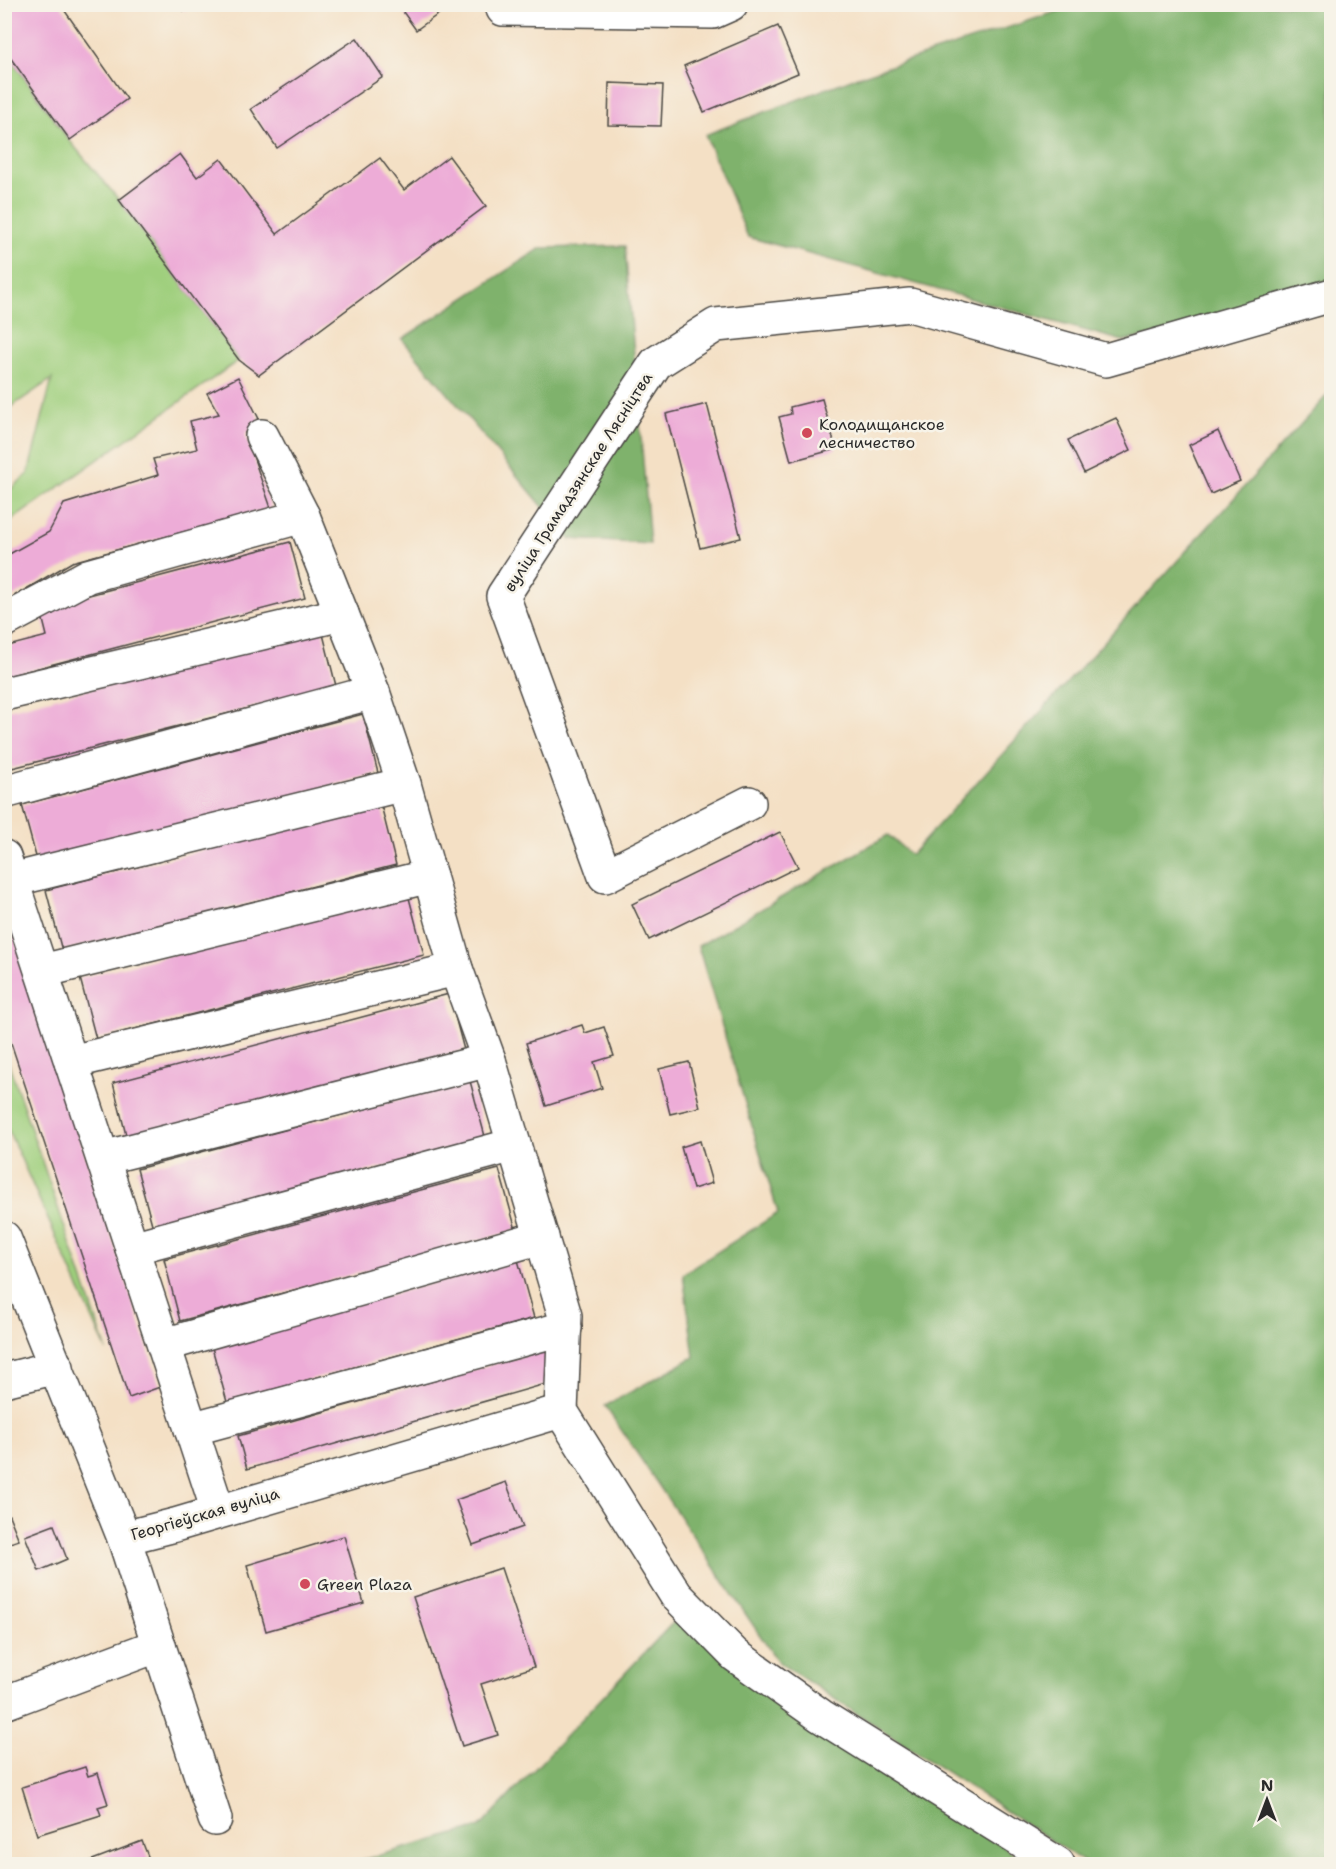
<svg xmlns="http://www.w3.org/2000/svg" width="1336" height="1869" font-family="'Shantell Sans',sans-serif">
	<style>
		.green { fill: #9fcf7d; stroke: #657d54; stroke-width: 1.5 }
		.forest { fill: #7fb26c; stroke: #556e4c; stroke-width: 1.5 }
		.building { fill: #edacd7 }
		.lines { fill: none; stroke-linecap: round; stroke-linejoin: round }
		.minor-casing { stroke: #494642; stroke-width: 36 }
		.minor { stroke: #fff; stroke-width: 33 }
		.poi-dot { fill: #d1495b; stroke: #f7f3e8; stroke-width: 2 }
		.labels { text-anchor: middle; dominant-baseline: central; stroke-width: 5; stroke-linejoin: round; paint-order: stroke }
		.poi-label { font-size: 16px; fill: #2b2b2b; stroke: #f7f3e8; text-anchor: start }
		.street-label { font-size: 16px; fill: #2b2b2b; stroke: #f7f3e8 }
	</style>
	<rect width="100%" height="100%" fill="#f7f3e8"/>
	<filter id="ink" filterUnits="userSpaceOnUse"><feTurbulence type="fractalNoise" baseFrequency=".0167" numOctaves="2"/><feDisplacementMap in="SourceGraphic" scale="12" xChannelSelector="R" yChannelSelector="G"/><feConvolveMatrix kernelMatrix="1 2 1 2 8 2 1 2 1" color-interpolation-filters="sRGB"/></filter>
	<filter id="wash" filterUnits="userSpaceOnUse"><feTurbulence type="fractalNoise" baseFrequency=".008" numOctaves="4" result="noise"/><feDisplacementMap in="SourceGraphic" scale="24" xChannelSelector="R" yChannelSelector="G"/><feGaussianBlur stdDeviation="1.35" result="paint"/><feColorMatrix in="noise" values="0 0 0 0 0 0 0 0 0 0 0 0 0 0 0 0 0 1.4 0 .05"/><feComposite in="paint" operator="in"/></filter>
	<g filter="url(#wash)">
		<rect width="100%" height="100%" fill="#f4e0c5"/>
		<g class="green">
			<polygon points="4,49 69,140 119,200 239,360 5,525 5,494 28,474 52,379 5,411"/>
			<polygon points="4,1053 5,1053 107,1351 5,1123"/>
		</g>
		<g class="forest">
			<polygon points="1077,5 1331,5 1331,303 1123,341 748,237 705,135 854,78"/>
			<polygon points="625,246 650,544 570,539 402,339 541,248"/>
			<polygon points="1331,391 1331,1864 1087,1864 778,1662 605,1406 694,1357 683,1274 778,1213 698,946 888,835 911,855"/>
			<polygon points="681,1614 1028,1864 348,1864 480,1827"/>
		</g>
		<g id="blocks">
			<g class="building">
				<polygon points="4,4 60,4 127,99 70,140 4,49"/>
				<polygon points="179,4 192,4 184,11"/>
				<polygon points="398,5 440,5 444,10 416,30"/>
				<polygon points="778,26 798,73 704,112 684,66"/>
				<polygon points="357,38 383,77 277,148 251,109"/>
				<polygon points="609,83 663,85 661,126 608,125"/>
				<polygon points="180,154 197,177 221,159 277,234 380,158 404,190 449,156 486,206 259,375 239,360 119,200"/>
				<polygon points="238,377 262,425 245,433 271,508 72,562 4,602 4,557 49,532 64,504 158,475 153,459 197,449 190,421 219,414 207,393"/>
				<polygon points="822,399 836,449 791,461 779,417 791,414 790,407"/>
				<polygon points="707,404 741,538 700,548 666,414"/>
				<polygon points="1116,418 1131,450 1084,473 1068,440"/>
				<polygon points="1218,431 1240,481 1211,494 1189,445"/>
				<polygon points="290,542 305,598 4,677 4,647 47,636 40,608"/>
				<polygon points="322,630 336,686 12,768 4,739 4,711"/>
				<polygon points="363,714 378,773 38,864 22,805"/>
				<polygon points="381,805 396,865 62,951 46,890"/>
				<polygon points="780,832 798,867 649,940 632,904"/>
				<polygon points="408,894 424,955 96,1039 80,978"/>
				<polygon points="4,903 160,1387 129,1398 4,1022"/>
				<polygon points="449,994 464,1050 127,1139 113,1083"/>
				<polygon points="582,1025 585,1033 604,1027 614,1056 594,1062 602,1088 546,1106 526,1043"/>
				<polygon points="689,1062 700,1107 670,1114 659,1069"/>
				<polygon points="470,1081 486,1140 153,1228 137,1169"/>
				<polygon points="700,1141 712,1183 693,1189 681,1147"/>
				<polygon points="499,1169 516,1230 180,1321 164,1259"/>
				<polygon points="518,1260 534,1318 227,1402 211,1344"/>
				<polygon points="547,1349 556,1381 247,1469 238,1436"/>
				<polygon points="506,1482 523,1527 473,1545 456,1500"/>
				<polygon points="4,1503 19,1540 4,1545"/>
				<polygon points="54,1525 67,1559 39,1571 25,1536"/>
				<polygon points="344,1536 364,1603 266,1631 247,1565"/>
				<polygon points="501,1568 534,1667 481,1684 498,1735 462,1746 413,1597"/>
				<polygon points="85,1767 88,1776 98,1773 108,1804 98,1807 101,1815 37,1835 22,1787"/>
				<polygon points="142,1841 151,1864 82,1864"/>
			</g>
		</g>
	</g>
	<g filter="url(#ink)">
		<use href="#blocks" fill-opacity="0" stroke="#494642" stroke-width="1.5"/>
		<g class="lines">
			<defs>
				<g id="minor">
					<polyline points="504,4 503,9 713,12 731,4"/>
					<polyline points="262,436 303,516 373,692 404,784 456,969 489,1060 565,1316 561,1411 676,1595 735,1655 821,1716 1058,1864"/>
					<polyline points="4,621 88,576 303,516"/>
					<polyline points="4,694 342,614"/>
					<polyline points="4,792 373,692"/>
					<polyline points="749,803 605,876 503,596 656,363 716,325 910,305 1106,360 1332,295"/>
					<polyline points="4,857 218,1511"/>
					<polyline points="12,880 404,784"/>
					<polyline points="42,971 430,876"/>
					<polyline points="71,1062 456,969"/>
					<polyline points="103,1158 489,1060"/>
					<polyline points="4,1238 124,1538 175,1525 561,1411"/>
					<polyline points="132,1248 514,1145"/>
					<polyline points="164,1345 542,1237"/>
					<polyline points="4,1380 57,1367"/>
					<polyline points="191,1429 565,1328"/>
					<polyline points="124,1538 215,1819"/>
					<polyline points="4,1703 159,1645"/>
				</g>
			</defs>
			<use href="#minor" class="minor-casing"/>
			<use href="#minor" class="minor"/>
		</g>
	</g>
	<g class="poi-dot">
		<circle cx="807" cy="433" r="6"/>
		<circle cx="305" cy="1584" r="6"/>
	</g>
	<g class="labels">
		<g class="poi-label">
			<text x="819" y="424">Колодищанское<tspan x="819" dy="18">лесничество</tspan></text>
			<text x="317" y="1584">Green Plaza</text>
		</g>
		<g class="street-label">
			<text transform="translate(578 482) rotate(-57)">вуліца Грамадзянскае Лясніцтва</text>
			<text transform="translate(205 1514) rotate(-16)">Георгіеўская вуліца</text>
		</g>
	</g>
	<rect width="1336" height="1869" fill="none" stroke="#f7f3e8" stroke-width="24"/>
	<g transform="translate(1267 1800)" stroke="#f7f3e8" stroke-width="4.5" paint-order="stroke">
	<path d="M0-4.5L10 22L0 15L-10 22Z" fill="#2b2b2b"/>
	<text y="-9" font-size="16" font-weight="bold" text-anchor="middle" fill="#2b2b2b">N</text>
	</g>
</svg>
